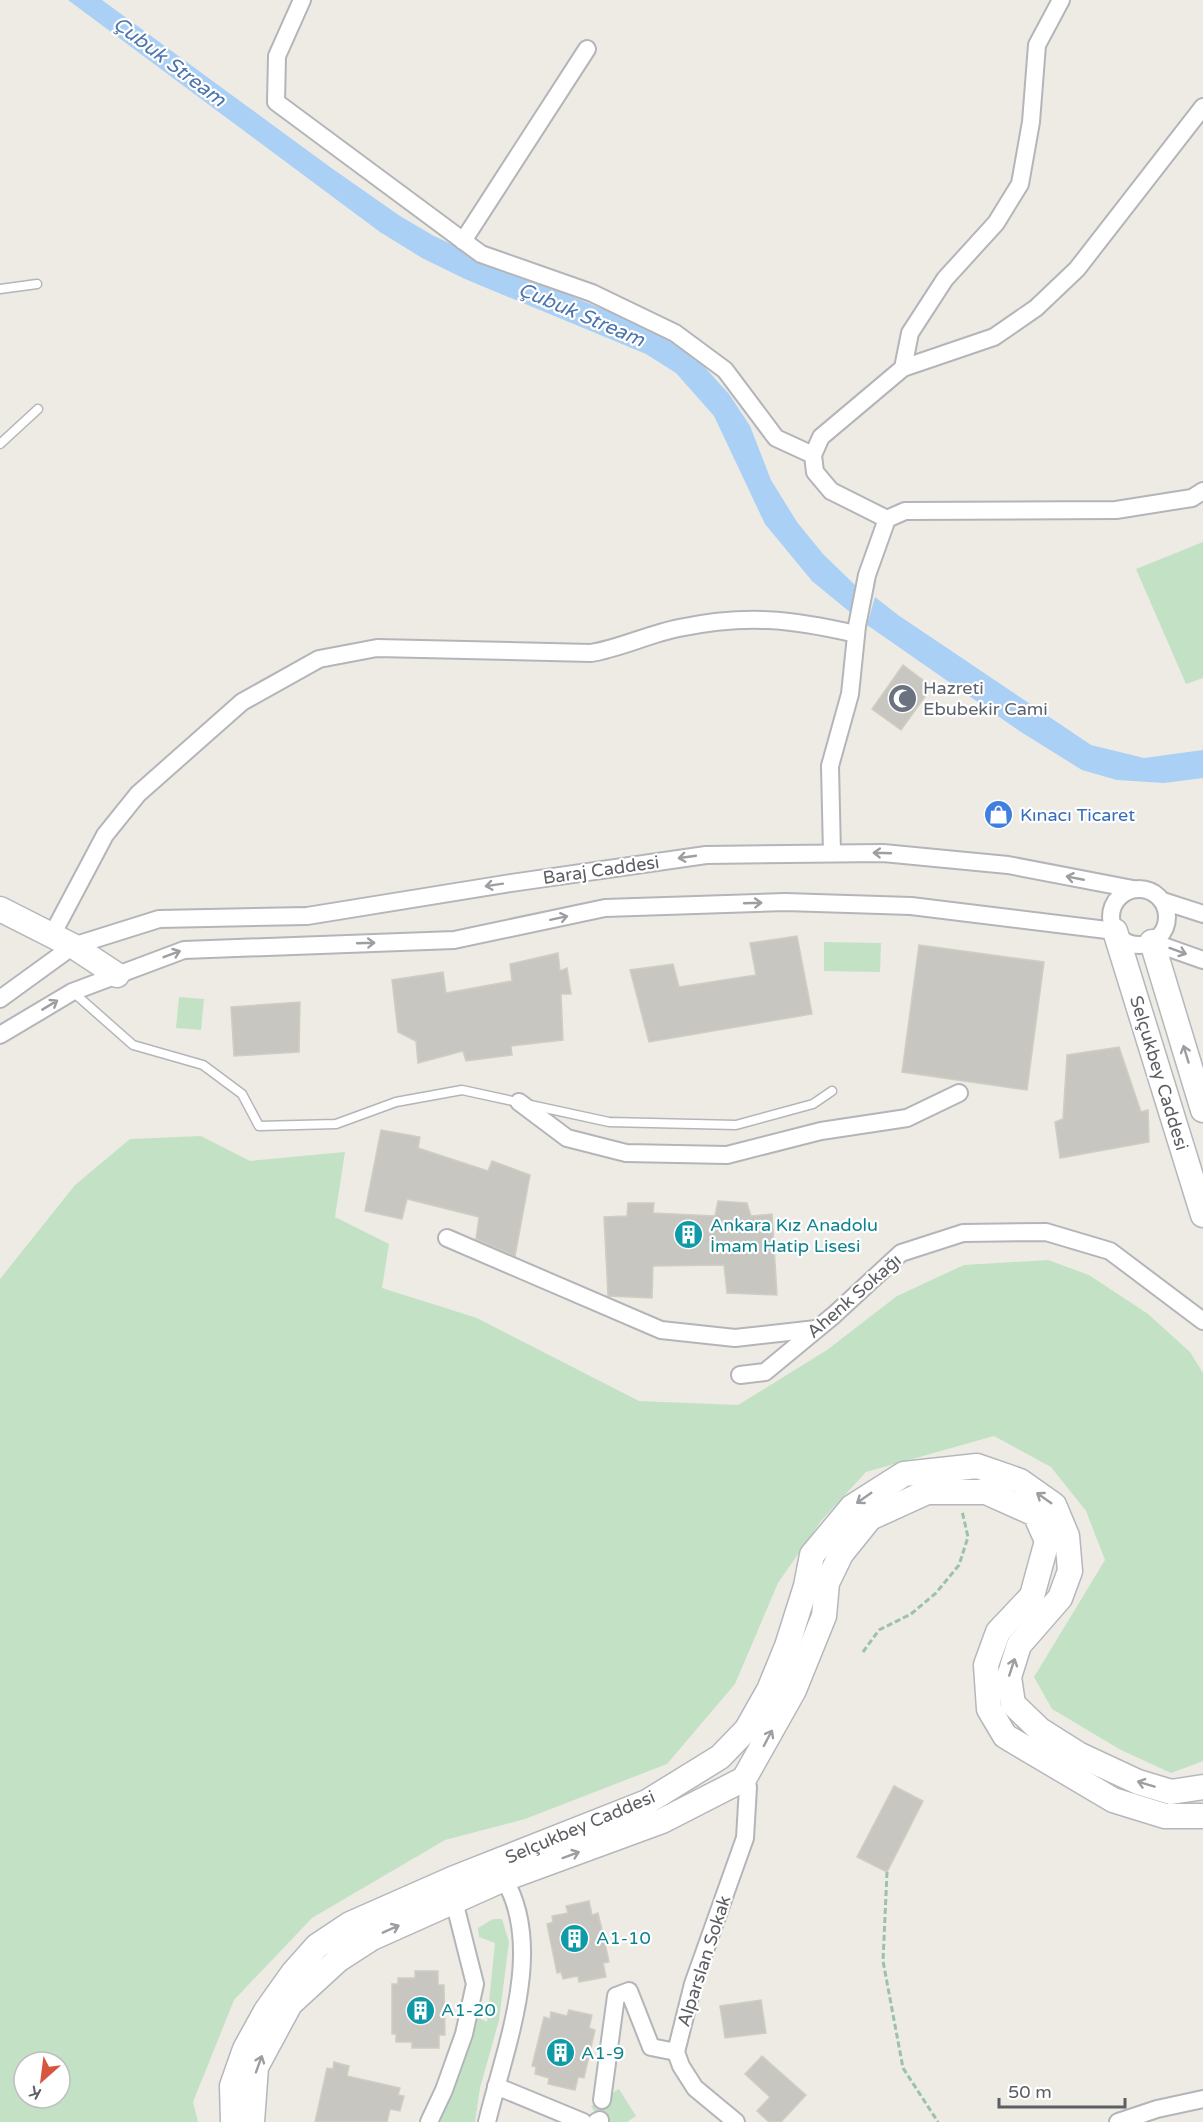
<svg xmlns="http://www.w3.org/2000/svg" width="1203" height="2122" font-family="'Varela Round',sans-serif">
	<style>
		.green { fill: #c3e2c5; fill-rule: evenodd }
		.water { fill: #abd0f6 }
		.building { fill: #c8c6c0; stroke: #d1cdc3; stroke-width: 1.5 }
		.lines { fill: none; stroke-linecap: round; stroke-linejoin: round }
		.lane-casing { stroke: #b4b5b9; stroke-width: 11 }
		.street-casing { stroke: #b4b5b9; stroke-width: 20 }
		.secondary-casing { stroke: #b5b7bc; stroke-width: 27 }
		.path { stroke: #9cc2aa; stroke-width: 3; stroke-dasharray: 6 3; stroke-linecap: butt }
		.lane { stroke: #fff; stroke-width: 8 }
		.street { stroke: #fff; stroke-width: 16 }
		.secondary { stroke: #fff; stroke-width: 24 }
		.oneway { stroke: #9d9ea1 }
		.labels { text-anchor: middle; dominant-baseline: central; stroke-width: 4.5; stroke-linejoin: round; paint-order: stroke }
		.worship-label { font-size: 18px; fill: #5b616d; stroke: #fff; text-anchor: start }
		.shop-label { font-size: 18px; fill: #366cbe; stroke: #fff; text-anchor: start }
		.street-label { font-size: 18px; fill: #5c5e63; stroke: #fff }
		.culture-label { font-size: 18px; fill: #0d838f; stroke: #fff; text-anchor: start }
		.water-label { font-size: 20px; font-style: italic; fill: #4d75ae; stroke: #fff }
	</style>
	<rect width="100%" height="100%" fill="#edebe4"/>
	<g class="green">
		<polygon points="1203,542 1203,678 1186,684 1136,569"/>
		<polygon points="824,942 881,943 880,972 824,971"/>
		<polygon points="179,997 204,999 201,1030 176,1028"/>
		<path d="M 201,1136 L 250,1161 L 345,1152 L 335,1217 L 389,1244 L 382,1288 L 477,1318 L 639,1401 L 738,1405 L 827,1350 L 897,1296 L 964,1265 L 1048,1260 L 1089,1275 L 1148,1314 L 1190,1352 L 1203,1373 L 1203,1761 L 1171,1773 L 1121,1750 L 1052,1709 L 1034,1677 L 1105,1560 L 1086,1511 L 1051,1467 L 994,1436 L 866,1472 L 821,1521 L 778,1583 L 735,1684 L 667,1764 L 525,1819 L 445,1840 L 312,1918 L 234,2000 L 193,2102 L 198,2122 L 0,2122 L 0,1279 L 75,1185 L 130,1139 ZM 24,2062 L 60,2062 L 60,2098 L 24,2098 Z"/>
		<polygon points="493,1919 502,1919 509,1942 499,2020 480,2088 475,2122 430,2122 472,2014 487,2022 495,1943 479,1937 478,1928"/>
		<polygon points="619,2089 636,2116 627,2122 601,2122 591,2106"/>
	</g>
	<g class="water">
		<polygon points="68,0 102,0 330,167 400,216 434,236 496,265 651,329 699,361 729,394 750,426 771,480 797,522 823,554 856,586 851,613 812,581 765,524 714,416 676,373 646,354 465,279 422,258 380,232"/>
		<polygon points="875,597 898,615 1091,745 1144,758 1203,750 1203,778 1164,783 1117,780 1082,770 1021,732 867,625"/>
	</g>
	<g class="building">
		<polygon points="903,665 932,687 901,730 872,709"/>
		<polygon points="797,936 812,1014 649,1042 630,970 673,964 679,987 756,975 750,943"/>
		<polygon points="919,945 1044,962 1027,1090 902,1072"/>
		<polygon points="558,953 560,971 567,968 571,994 561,994 563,1040 511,1046 512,1055 466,1061 463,1051 418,1063 416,1041 398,1032 392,980 443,972 446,993 512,981 510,964"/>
		<polygon points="300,1002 299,1052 234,1056 231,1007"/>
		<polygon points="1119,1047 1141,1112 1148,1110 1149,1142 1060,1158 1055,1122 1063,1119 1067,1055"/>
		<polygon points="381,1130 420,1137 418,1148 488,1171 492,1161 530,1175 515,1256 476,1239 479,1217 407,1199 402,1219 365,1211"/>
		<polygon points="718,1201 747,1203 751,1216 772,1214 777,1295 727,1293 724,1265 653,1266 652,1298 608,1296 604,1217 627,1216 628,1203 654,1203 653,1213 715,1216"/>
		<polygon points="894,1786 923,1801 887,1872 857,1857"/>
		<polygon points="589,1901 592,1915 598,1913 605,1943 609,1962 603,1963 606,1977 579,1982 578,1976 563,1979 561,1972 557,1973 547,1924 553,1922 552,1916 568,1913 566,1906"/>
		<polygon points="415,1971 438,1971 438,1985 444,1985 445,2035 439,2035 439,2048 412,2048 412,2042 396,2042 396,2034 392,2034 392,1984 398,1984 398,1978 415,1978"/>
		<polygon points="761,2000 766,2033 725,2038 720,2006"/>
		<polygon points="569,2010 592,2015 589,2028 595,2030 584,2078 578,2077 575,2090 548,2084 549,2078 535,2074 536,2067 532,2066 544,2017 550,2019 551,2012 567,2016"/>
		<polygon points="762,2056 806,2095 781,2122 769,2122 757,2111 770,2097 745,2074"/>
		<polygon points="334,2062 349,2066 347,2076 400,2088 398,2095 404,2096 400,2111 390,2109 387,2122 315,2122 327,2068 333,2069"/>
	</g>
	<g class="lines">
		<defs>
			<g id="lane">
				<polyline points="0,289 37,284"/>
				<polyline points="0,444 38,409"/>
				<polyline points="73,992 133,1045 203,1065 242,1094 259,1126 336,1124 396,1102 462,1090 609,1122 736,1125 813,1104 832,1091"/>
			</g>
			<g id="street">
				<polyline points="302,0 277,56 276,102 481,254 592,293 675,333 725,370 776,438 813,455"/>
				<polyline points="463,241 587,49"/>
				<polyline points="903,368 910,333 945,279 996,223 1020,184 1031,122 1037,45 1061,0"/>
				<polyline points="887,519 831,491 815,472 813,455 821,437 903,368 994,337 1036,308 1077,269 1203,107"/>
				<polyline points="832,853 830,766 850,694 857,626 867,575 887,519 905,511 1116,510 1192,498 1203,491"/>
				<circle cx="1139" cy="917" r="28"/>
				<polyline points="1163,901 1203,914"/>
				<path d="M 52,935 L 105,835 L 138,794 L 242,702 L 319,659 L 377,648 L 591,653 C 621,648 649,634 679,628 C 746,614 791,619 856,634"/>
				<polyline points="1152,942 1203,960"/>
				<polyline points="0,999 73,946 159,919 307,916 511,883 706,855 883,853 1008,865 1133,889"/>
				<polyline points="0,1035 72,992 184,950 454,940 605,908 785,902 911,906 1115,931"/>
				<polyline points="519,1102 567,1138 626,1153 727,1155 821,1131 907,1118 959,1093"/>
				<polyline points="447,1238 661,1330 735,1338 816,1329"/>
				<polyline points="740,1375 765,1372 834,1315 901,1253 963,1233 1046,1232 1110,1251 1203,1321"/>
				<polyline points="496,2086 583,2122"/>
				<polyline points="602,2100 616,1996 629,1991 651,2047 676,2052"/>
				<polyline points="429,2122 444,2090 464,2034 475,1984 454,1901"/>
				<path d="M 487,2122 C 504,2050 546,1949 504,1879"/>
				<polyline points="596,2122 600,2120"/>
				<polyline points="736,2122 695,2088 681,2066 676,2052 693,1984 745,1838 748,1787 744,1779"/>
				<polyline points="1118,2122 1157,2109 1203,2099"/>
			</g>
			<g id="secondary">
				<polyline points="0,909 73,946 117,975"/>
				<polyline points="1115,931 1203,1215"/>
				<polyline points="1152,942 1203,1110"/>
				<polyline points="233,2122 232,2086 245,2049 266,2011 293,1973 317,1946 350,1924 452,1879 647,1802 720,1757 747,1729 769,1690 787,1646 806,1586 812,1555 852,1507 904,1474 977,1466 1020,1481 1054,1505 1067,1536 1070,1571 1060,1598 1019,1645 1009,1677 1013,1704 1040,1730 1078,1754 1138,1782 1171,1792 1203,1787"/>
				<polyline points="252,2122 256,2067 290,2004 338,1960 372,1938 504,1879 662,1821 744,1779 794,1690 824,1616 827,1583 841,1554 870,1518 927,1492 986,1492 1035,1514 1047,1541 1032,1596 998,1632 986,1665 989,1709 1005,1736 1113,1800 1165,1816 1203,1816"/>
			</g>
		</defs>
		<use href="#lane" class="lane-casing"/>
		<use href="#street" class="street-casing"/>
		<use href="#secondary" class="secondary-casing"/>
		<g class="path">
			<polyline points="863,1652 879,1630 911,1614 936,1593 959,1565 968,1537 962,1511"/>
			<polyline points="887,1872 883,1961 903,2068 938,2122"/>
		</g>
		<use href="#lane" class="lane"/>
		<use href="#street" class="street"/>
		<use href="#secondary" class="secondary"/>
	</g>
	<defs><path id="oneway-shaft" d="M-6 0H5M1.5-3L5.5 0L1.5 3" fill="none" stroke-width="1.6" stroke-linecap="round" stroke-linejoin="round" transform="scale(1.5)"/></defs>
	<g class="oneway">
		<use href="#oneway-shaft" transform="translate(882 853) rotate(-178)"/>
		<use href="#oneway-shaft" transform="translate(687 857) rotate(172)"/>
		<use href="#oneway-shaft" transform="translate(1075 878) rotate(-169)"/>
		<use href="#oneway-shaft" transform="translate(494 885) rotate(171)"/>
		<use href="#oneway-shaft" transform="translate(753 903) rotate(-2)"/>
		<use href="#oneway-shaft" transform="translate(559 918) rotate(-12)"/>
		<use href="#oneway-shaft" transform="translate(366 943) rotate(-2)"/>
		<use href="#oneway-shaft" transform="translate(1178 951) rotate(20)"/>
		<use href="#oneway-shaft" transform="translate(172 954) rotate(-21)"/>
		<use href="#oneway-shaft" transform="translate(50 1005) rotate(-31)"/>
		<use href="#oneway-shaft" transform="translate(1186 1054) rotate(-107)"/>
		<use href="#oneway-shaft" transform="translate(864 1498) rotate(145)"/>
		<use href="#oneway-shaft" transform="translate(1044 1498) rotate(-145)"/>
		<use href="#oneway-shaft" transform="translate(1012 1667) rotate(-72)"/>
		<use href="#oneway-shaft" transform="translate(768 1738) rotate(-62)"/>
		<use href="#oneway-shaft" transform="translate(1146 1784) rotate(-163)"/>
		<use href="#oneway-shaft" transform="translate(571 1855) rotate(-20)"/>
		<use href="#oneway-shaft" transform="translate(391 1929) rotate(-24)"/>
		<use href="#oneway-shaft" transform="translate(259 2064) rotate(-70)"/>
	</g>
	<defs>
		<symbol id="mosque-disc" viewBox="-11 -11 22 22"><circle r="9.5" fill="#6b7280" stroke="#fff"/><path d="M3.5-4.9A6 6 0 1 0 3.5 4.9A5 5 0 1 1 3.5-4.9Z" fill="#fff"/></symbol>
		<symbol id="shop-disc" viewBox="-11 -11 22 22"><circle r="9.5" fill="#3f7fe0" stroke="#fff"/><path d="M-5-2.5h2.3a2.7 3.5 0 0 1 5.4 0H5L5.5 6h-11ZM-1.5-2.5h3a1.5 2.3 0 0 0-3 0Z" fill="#fff"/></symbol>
		<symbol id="building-disc" viewBox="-11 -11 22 22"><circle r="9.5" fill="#0f9aa8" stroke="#fff"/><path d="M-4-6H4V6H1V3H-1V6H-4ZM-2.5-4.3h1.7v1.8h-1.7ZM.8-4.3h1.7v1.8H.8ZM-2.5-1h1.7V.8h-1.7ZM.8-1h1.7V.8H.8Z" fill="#fff"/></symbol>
	</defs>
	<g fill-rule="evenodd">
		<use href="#mosque-disc" x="886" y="682" width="33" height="33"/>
		<use href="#shop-disc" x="982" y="798" width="33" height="33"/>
		<use href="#building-disc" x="672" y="1218" width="33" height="33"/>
		<use href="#building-disc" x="558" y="1922" width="33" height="33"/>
		<use href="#building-disc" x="404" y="1994" width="33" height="33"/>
		<use href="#building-disc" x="544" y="2036" width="33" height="33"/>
	</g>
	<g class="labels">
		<g class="worship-label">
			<text x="923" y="688">Hazreti<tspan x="923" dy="21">Ebubekir Cami</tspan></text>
		</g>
		<g class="shop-label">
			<text x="1020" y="815">Kınacı Ticaret</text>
		</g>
		<g class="street-label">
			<text transform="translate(601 870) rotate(-8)">Baraj Caddesi</text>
			<text transform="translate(1159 1073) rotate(73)">Selçukbey Caddesi</text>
			<text transform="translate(854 1296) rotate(-41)">Ahenk Sokağı</text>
			<text transform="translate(580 1827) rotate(-23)">Selçukbey Caddesi</text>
			<text transform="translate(704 1961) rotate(-72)">Alparslan Sokak</text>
		</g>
		<g class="culture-label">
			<text x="710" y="1225">Ankara Kız Anadolu<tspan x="710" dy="21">İmam Hatip Lisesi</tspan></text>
			<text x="596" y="1938">A1-10</text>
			<text x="441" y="2010">A1-20</text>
			<text x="581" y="2053">A1-9</text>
		</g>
		<g class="water-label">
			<text transform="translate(169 62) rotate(37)">Çubuk Stream</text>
			<text transform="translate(581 315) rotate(23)">Çubuk Stream</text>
		</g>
	</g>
	<g transform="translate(42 2080) rotate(208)"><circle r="28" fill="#ffffff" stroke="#bebfc1" stroke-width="1.5"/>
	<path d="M0-4.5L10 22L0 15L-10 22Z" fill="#d75640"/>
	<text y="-9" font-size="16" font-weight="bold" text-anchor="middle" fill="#5c5e63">K</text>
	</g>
	<path d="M999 2098v9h126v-9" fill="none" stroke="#5c5e63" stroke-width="3"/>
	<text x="1008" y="2098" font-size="18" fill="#5c5e63" stroke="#ffffff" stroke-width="4.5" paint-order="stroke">50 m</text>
</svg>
